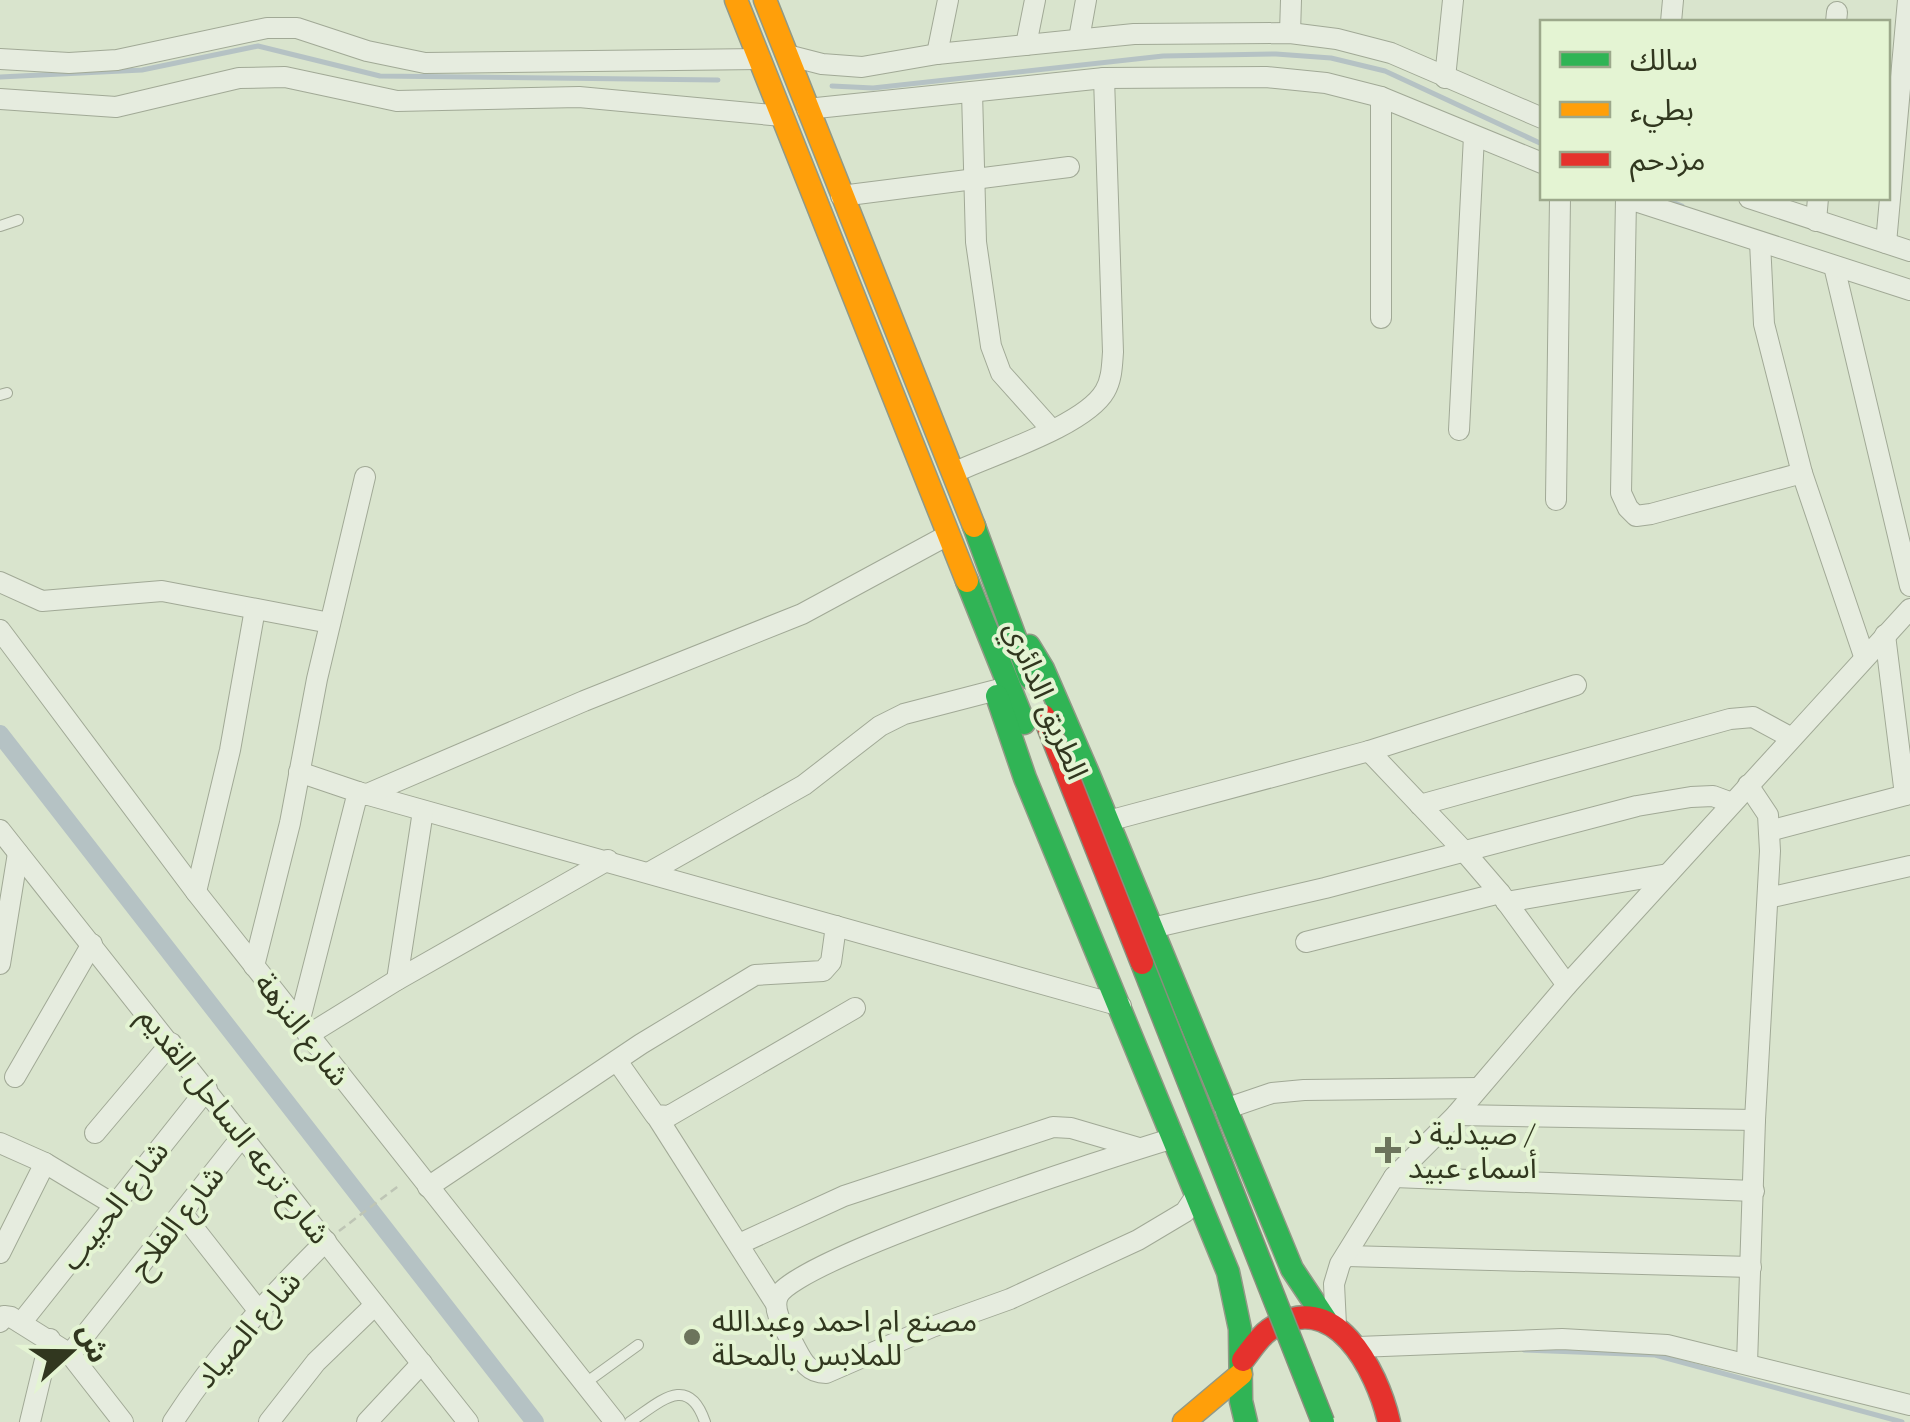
<svg xmlns="http://www.w3.org/2000/svg" width="1910" height="1422" font-family="'PT Serif','Noto Sans Arabic',serif">
	<style>
		.lines { fill: none; stroke-linecap: round; stroke-linejoin: round }
		.stream { stroke: #b5c2c4; stroke-width: 5 }
		.canal { stroke: #b5c2c4; stroke-width: 18 }
		.lane-casing { stroke: #a1a996; stroke-width: 12 }
		.street-casing { stroke: #a1a996; stroke-width: 22 }
		.fast-casing { stroke: #919986; stroke-width: 25 }
		.slow-casing { stroke: #919986; stroke-width: 25 }
		.jam-casing { stroke: #919986; stroke-width: 25 }
		.path { stroke: #bec5b5; stroke-width: 2.5; stroke-dasharray: 8 5; stroke-linecap: butt }
		.lane { stroke: #e6ecdf; stroke-width: 10 }
		.street { stroke: #e6ecdf; stroke-width: 20 }
		.fast { stroke: #30b455; stroke-width: 22 }
		.slow { stroke: #ff9f0a; stroke-width: 22 }
		.jam { stroke: #e5322d; stroke-width: 22 }
		.fast-bridge-casing { stroke: #888f7d; stroke-width: 25; stroke-linecap: butt }
		.jam-bridge-casing { stroke: #888f7d; stroke-width: 25; stroke-linecap: butt }
		.fast-bridge { stroke: #30b455; stroke-width: 22 }
		.jam-bridge { stroke: #e5322d; stroke-width: 22 }
		.poi-dot { fill: #6c745c; stroke: #e4f4d3; stroke-width: 4 }
		.labels { text-anchor: middle; dominant-baseline: central; stroke-width: 8; stroke-linejoin: round; paint-order: stroke }
		.street-label { font-size: 30px; fill: #31371f; stroke: #e4f4d3 }
		.poi-label { font-size: 30px; fill: #31371f; stroke: #e4f4d3; text-anchor: start }
	</style>
	<rect width="100%" height="100%" fill="#d9e4cd"/>
	<g class="lines">
		<g class="stream">
			<polyline points="0,77 142,70 258,46 380,76 718,80"/>
			<polyline points="832,86 873,88 1163,56 1276,54 1331,58 1385,71 1542,144"/>
			<polyline points="1663,198 1682,206"/>
			<polyline points="1524,1350 1655,1355 1902,1422"/>
		</g>
		<polyline class="canal" points="0,734 535,1422"/>
		<defs>
			<g id="lane">
				<polyline points="0,226 18,220"/>
				<polyline points="0,395 7,393"/>
				<polyline points="584,1384 638,1345"/>
				<path d="M 630,1422 C 659,1403 688,1372 705,1422"/>
			</g>
			<g id="street">
				<polyline points="1671,22 1673,0"/>
				<polyline points="1836,22 1837,12"/>
				<polyline points="1290,33 1291,0"/>
				<polyline points="1079,39 1086,0"/>
				<polyline points="1026,45 1035,0"/>
				<polyline points="937,54 948,0"/>
				<polyline points="787,55 822,64 862,67 937,54 1134,34 1290,33 1337,39 1391,53 1542,118"/>
				<polyline points="0,59 69,63 117,60 267,28 297,28 367,51 425,63 760,59"/>
				<polyline points="1445,78 1453,0"/>
				<polyline points="972,92 976,242 991,346 1001,373 1052,430"/>
				<polyline points="0,99 116,107 239,78 285,77 397,101 579,97 782,116"/>
				<polyline points="807,109 1104,78 1266,77 1326,83 1381,97 1542,163"/>
				<polyline points="841,196 1069,167"/>
				<polyline points="1749,198 1910,251"/>
				<polyline points="1816,221 1818,198"/>
				<polyline points="1760,242 1764,324 1802,473 1864,656"/>
				<polyline points="1886,243 1908,0"/>
				<polyline points="1834,266 1910,586"/>
				<polyline points="1381,318 1381,97"/>
				<polyline points="1459,430 1474,136"/>
				<path d="M 953,473 C 991,455 1085,426 1105,391 C 1112,379 1112,365 1113,352 L 1104,78"/>
				<polyline points="1802,473 1651,514 1636,516 1628,508 1621,493 1626,198 1910,290"/>
				<polyline points="1556,500 1560,198"/>
				<polyline points="0,582 42,601 162,591 330,623"/>
				<polyline points="0,630 196,892 615,1422"/>
				<polyline points="1885,635 1905,795"/>
				<polyline points="1369,751 1463,850 1500,893 1567,985"/>
				<polyline points="358,792 1121,1006"/>
				<polyline points="365,795 584,701 802,614 948,535"/>
				<polyline points="1420,805 1730,719 1753,717 1790,737"/>
				<polyline points="1108,821 1369,751 1576,685"/>
				<polyline points="0,830 468,1422"/>
				<polyline points="1769,831 1910,794"/>
				<polyline points="650,872 804,785 880,726 904,714 1008,687"/>
				<polyline points="196,892 230,750 255,609"/>
				<polyline points="1768,898 1910,866"/>
				<polyline points="1506,902 1668,874"/>
				<polyline points="1152,928 1325,888 1637,806 1691,797 1713,796 1732,803"/>
				<polyline points="1306,942 1500,893"/>
				<polyline points="0,964 18,853"/>
				<polyline points="254,966 290,823 317,679 365,477"/>
				<polyline points="397,980 423,811"/>
				<polyline points="299,1023 358,792 299,772"/>
				<polyline points="308,1035 397,980 608,860"/>
				<polyline points="617,1061 655,1115 669,1116 855,1008"/>
				<polyline points="15,1077 92,944"/>
				<polyline points="1225,1109 1272,1093 1304,1090 1478,1088"/>
				<polyline points="1456,1115 1755,1120"/>
				<polyline points="657,1117 776,1304"/>
				<polyline points="95,1133 171,1043"/>
				<path d="M 1174,1138 C 1117,1155 796,1258 778,1296 C 771,1312 787,1332 794,1345 C 802,1360 807,1373 826,1373 L 932,1327 L 1010,1299 L 1138,1240 L 1185,1212 L 1197,1194"/>
				<polyline points="0,1143 45,1163 113,1204"/>
				<polyline points="1394,1177 1754,1191"/>
				<polyline points="428,1187 641,1044 755,975 823,971 831,962 836,926"/>
				<polyline points="182,1213 258,1310"/>
				<polyline points="739,1244 844,1196 1053,1127 1071,1128 1139,1148"/>
				<polyline points="0,1253 45,1163"/>
				<polyline points="1347,1256 1751,1267"/>
				<polyline points="0,1322 4,1316 11,1317 70,1354 123,1422"/>
				<polyline points="21,1323 207,1089"/>
				<polyline points="1336,1325 1334,1284 1340,1264 1394,1177 1456,1115 1567,985 1910,609"/>
				<polyline points="1358,1347 1562,1339 1667,1345 1910,1405"/>
				<polyline points="70,1354 244,1134"/>
				<polyline points="1747,1364 1755,1120 1770,851 1768,815 1748,785"/>
				<polyline points="30,1422 50,1339"/>
				<path d="M 173,1422 C 216,1355 270,1297 326,1241"/>
				<polyline points="269,1422 316,1362 375,1305"/>
				<polyline points="367,1422 422,1363"/>
			</g>
			<g id="fast">
				<polyline points="974,526 1030,678"/>
				<polyline points="967,581 1024,723"/>
				<polyline points="1029,646 1043,669 1088,773 1292,1269 1326,1320"/>
				<polyline points="997,696 1025,778 1228,1272 1240,1329 1241,1401 1246,1422"/>
			</g>
			<g id="slow">
				<polyline points="736,0 967,581"/>
				<polyline points="765,0 974,526"/>
				<polyline points="1184,1422 1241,1374"/>
			</g>
			<path id="jam" d="M 1243,1360 C 1251,1350 1259,1337 1269,1330 C 1334,1285 1377,1370 1389,1422"/>
		</defs>
		<use href="#lane" class="lane-casing"/>
		<use href="#street" class="street-casing"/>
		<use href="#fast" class="fast-casing"/>
		<use href="#slow" class="slow-casing"/>
		<use href="#jam" class="jam-casing"/>
		<polyline class="path" points="339,1231 401,1184"/>
		<use href="#lane" class="lane"/>
		<use href="#street" class="street"/>
		<use href="#fast" class="fast"/>
		<use href="#slow" class="slow"/>
		<use href="#jam" class="jam"/>
		<defs>
			<polyline id="fast-bridge" points="1142,963 1323,1422"/>
			<polyline id="jam-bridge" points="1044,716 1142,963"/>
		</defs>
		<use href="#fast-bridge" class="fast-bridge-casing"/>
		<use href="#jam-bridge" class="jam-bridge-casing"/>
		<use href="#fast-bridge" class="fast-bridge"/>
		<use href="#jam-bridge" class="jam-bridge"/>
	</g>
	<g class="poi-dot">
		<path d="M1383 1135h10v10h10v10h-10v10h-10v-10h-10v-10h10z"/>
		<circle cx="692" cy="1337" r="10"/>
	</g>
	<g class="labels">
		<g class="street-label">
			<text transform="translate(1047 700) rotate(67)">الطريق الدائري</text>
			<text transform="translate(303 1029) rotate(52)">شارع النزهة</text>
			<text transform="translate(235 1125) rotate(52)">شارع ترعه الساحل القديم</text>
			<text transform="translate(114 1205) rotate(-52)">شارع الحبيب</text>
			<text transform="translate(176 1221) rotate(-52)">شارع الفلاح</text>
			<text transform="translate(247 1329) rotate(-49)">شارع الصياد</text>
		</g>
		<g class="poi-label">
			<text x="1408" y="1133">صيدلية د /<tspan x="1408" dy="34">أسماء عبيد</tspan></text>
			<text x="712" y="1320">مصنع ام احمد وعبدالله<tspan x="712" dy="34">للملابس بالمحلة</tspan></text>
		</g>
	</g>
	<rect x="1540" y="20" width="350" height="180" fill="#e4f4d3" stroke="#9ca88b" stroke-width="2.5"/>
	<rect x="1560" y="52" width="50" height="15" fill="#30b455" stroke="#9ca88b" stroke-width="2.5"/>
	<text x="1630" y="70" font-size="30" fill="#31371f">سالك</text>
	<rect x="1560" y="102" width="50" height="15" fill="#ff9f0a" stroke="#9ca88b" stroke-width="2.5"/>
	<text x="1630" y="120" font-size="30" fill="#31371f">بطيء</text>
	<rect x="1560" y="152" width="50" height="15" fill="#e5322d" stroke="#9ca88b" stroke-width="2.5"/>
	<text x="1630" y="170" font-size="30" fill="#31371f">مزدحم</text>
	<g transform="translate(70 1352) rotate(69)" stroke="#e4f4d3" stroke-width="8" paint-order="stroke">
	<path d="M0-8L18 38L0 25L-18 38Z" fill="#31371f"/>
	<text y="-15" font-size="28" font-weight="bold" text-anchor="middle" fill="#31371f">ش</text>
	</g>
</svg>
